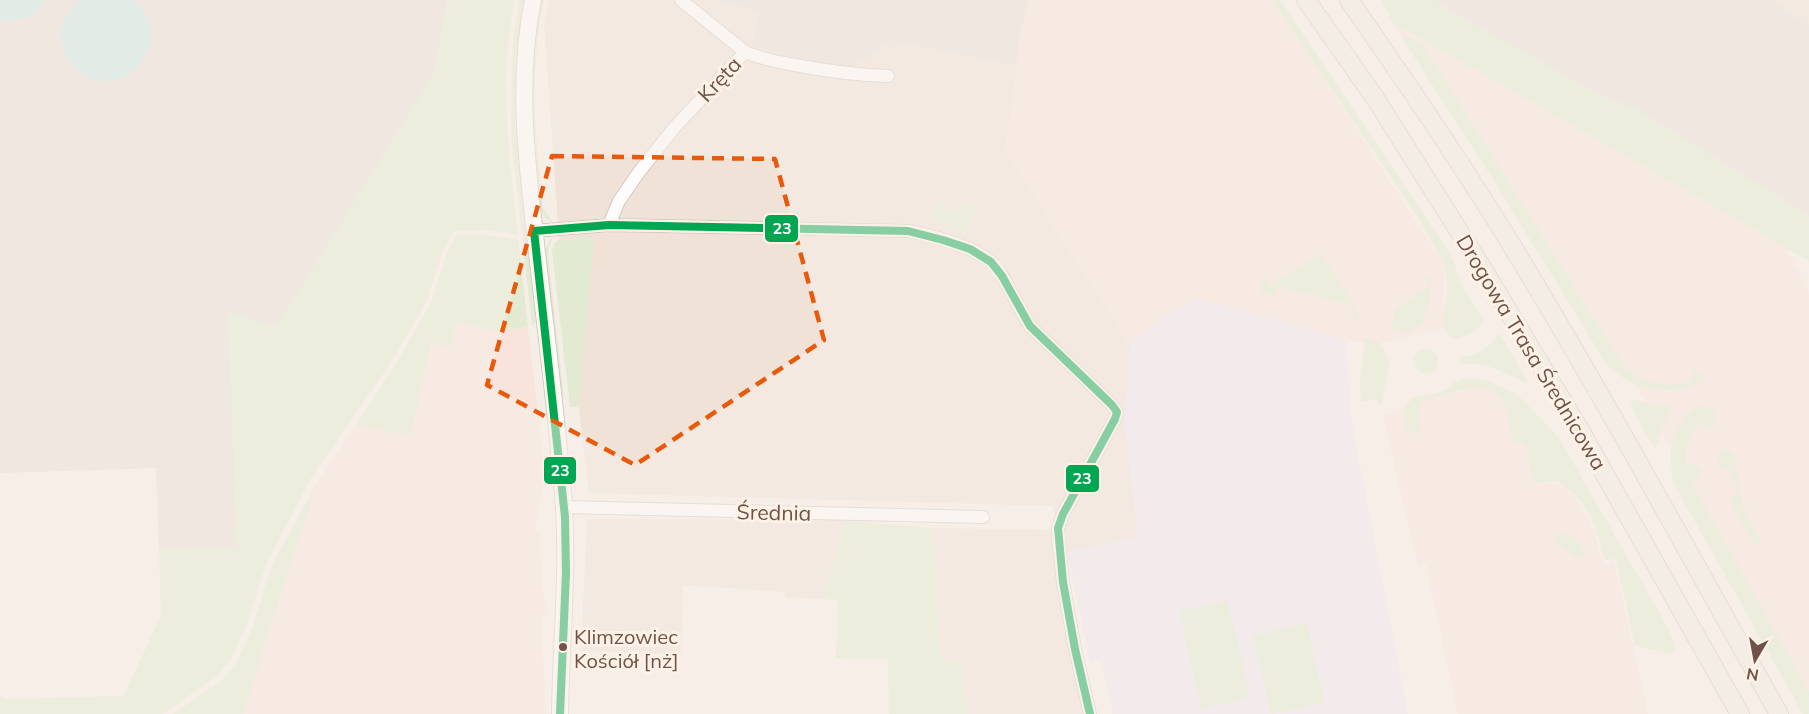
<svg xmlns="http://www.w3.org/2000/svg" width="1809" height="714" font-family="Mulish,sans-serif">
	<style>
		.residential { fill: #f0e2d7 }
		.commercial { fill: #f8e4dd }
		.industrial { fill: #e6ded8 }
		.education { fill: #efe5f0 }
		.green { fill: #e3ead2 }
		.water { fill: #cae6e4 }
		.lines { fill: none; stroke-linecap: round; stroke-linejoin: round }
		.minor-casing { stroke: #d3c9c4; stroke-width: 14 }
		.secondary-casing { stroke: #d4c9c4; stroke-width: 18 }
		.primary-casing { stroke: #d3c9c4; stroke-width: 20 }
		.minor { stroke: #fefcfb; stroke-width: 12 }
		.secondary { stroke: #fefcfb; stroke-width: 16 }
		.primary { stroke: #f1eae4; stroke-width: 18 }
		.bus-1-casing { stroke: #fef2e6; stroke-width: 12 }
		.bus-1 { stroke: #00a651; stroke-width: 8 }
		.marked { fill: none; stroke: #e8590c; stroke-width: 4.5; stroke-dasharray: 12 8; stroke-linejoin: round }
		.bus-dot { fill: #705249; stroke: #fef2e6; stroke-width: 2 }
		.labels { text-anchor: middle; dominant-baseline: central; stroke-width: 6; stroke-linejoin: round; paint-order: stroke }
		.bus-label { font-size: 20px; fill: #705249; stroke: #fef2e6; text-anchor: start }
		.street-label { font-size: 21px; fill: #705249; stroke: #fef2e6 }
		.line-badge { stroke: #fef2e6; stroke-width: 2 }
		.badge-label { font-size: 16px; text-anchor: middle; font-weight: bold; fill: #fff }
	</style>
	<rect width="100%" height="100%" fill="#f5eee7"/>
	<g class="residential">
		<polygon points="549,0 712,0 759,11 753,40 851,68 889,41 1017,66 1005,151 1130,345 1125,426 1138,537 1067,552 1052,506 589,493 560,251 544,22"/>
		<polygon points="1771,0 1809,0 1809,26"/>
		<polygon points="587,519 845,520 823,599 785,597 785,592 683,585 681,654 581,651"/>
		<polygon points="932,528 1055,530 1085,714 967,714 962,661 942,661"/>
	</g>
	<g class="commercial">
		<polygon points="1029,0 1272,0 1444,264 1443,327 1377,344 1346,340 1200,300 1163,317 1130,345 1005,151 1017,66 1020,34"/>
		<polygon points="1393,23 1787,248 1809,294 1809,691 1628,372 1622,363 1423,44 1412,37 1402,38"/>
		<polygon points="456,322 498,331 528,327 544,466 549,482 549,485 543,484 535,528 540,534 541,574 546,610 541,617 546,714 243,714 317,483 356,425 411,435 431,343 451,347"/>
		<polygon points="1474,388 1486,389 1499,397 1505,407 1513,444 1524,442 1535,485 1553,482 1563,487 1571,493 1587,515 1595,534 1603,564 1614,562 1648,714 1458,714 1426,564 1418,565 1383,416 1429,399"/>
	</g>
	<g class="industrial">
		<polygon points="0,0 448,0 433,76 276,328 229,312 237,547 159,550 156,468 0,473"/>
		<polygon points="712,0 1029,0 1020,34 1017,66 890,41 851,68 815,63 755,47 753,40 759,11"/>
		<polygon points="1434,0 1771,0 1809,26 1809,216 1636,109 1600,95 1467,21"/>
	</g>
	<polygon class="education" points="1200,300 1346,340 1351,418 1408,714 1113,714 1101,660 1090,663 1067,552 1138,537 1125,426 1130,345 1163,317"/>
	<g class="green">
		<path d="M 448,0 L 514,0 C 511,24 507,49 506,74 C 505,128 512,182 518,235 L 487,230 L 454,231 L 443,250 L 427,301 L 388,367 L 311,478 L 266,564 L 246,627 L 230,661 L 218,675 L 163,714 L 0,714 L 0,693 L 4,699 L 124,696 L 161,615 L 159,550 L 237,546 L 229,312 L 276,328 L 433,76 Z"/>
		<polygon points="519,0 524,0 516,65 515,121 536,321 532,326 512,143 511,107 513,42"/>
		<polygon points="541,0 544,0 540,19 535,71 535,120 543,209 553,222 545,218 540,206 533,144 532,102 533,53"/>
		<polygon points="1271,0 1280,0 1444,244 1452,258 1463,288 1482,318 1482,323 1473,333 1457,339 1452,337 1447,333 1443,327 1442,319 1448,289 1444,263 1413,210"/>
		<polygon points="1382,0 1434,0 1467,21 1600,95 1636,109 1809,216 1809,261 1393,23"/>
		<path d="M 1412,37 L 1423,44 L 1622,363 C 1639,385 1667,388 1693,381 L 1691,370 L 1695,369 L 1703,374 L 1704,381 L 1701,383 C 1667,397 1634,391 1607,365 L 1496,184 L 1402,38 Z"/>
		<polygon points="967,201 979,206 966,233 930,217 936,203 956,212 959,205 964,207"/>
		<polygon points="457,234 487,235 518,239 528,327 498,331 457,322 451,347 431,343 411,436 356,425 392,370 431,303 447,252"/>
		<polygon points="593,236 594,246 578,407 570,407 552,251 555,243 559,240"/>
		<polygon points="553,237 549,247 548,255 564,399 561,395 545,252 550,240"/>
		<polygon points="1321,253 1355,305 1359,319 1352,317 1354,306 1278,287 1275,297 1262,292 1259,284 1265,277 1271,285"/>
		<path d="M 1425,275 L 1431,278 C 1432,289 1428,314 1422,323 C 1419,327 1414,327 1409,330 C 1403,333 1402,334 1395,331 L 1392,324 L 1396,308 L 1429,286 L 1423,276 Z"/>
		<path d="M 1498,334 L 1500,334 L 1529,384 L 1498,370 L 1486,365 L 1461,363 L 1460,361 L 1463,357 C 1478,355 1490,348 1498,334 Z"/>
		<path d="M 1365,337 C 1404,351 1384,378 1382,407 L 1375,399 L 1361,402 L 1360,381 Z"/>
		<circle cx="1426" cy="361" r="12"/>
		<path d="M 1470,378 L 1487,381 L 1514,393 L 1522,399 L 1559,438 L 1663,619 L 1676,645 L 1672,654 L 1635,646 L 1616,559 L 1604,560 C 1596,523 1589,503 1557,481 L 1534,483 L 1524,442 L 1513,444 C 1510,432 1509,419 1505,407 C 1493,375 1452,393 1429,399 C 1413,406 1421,418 1421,431 L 1415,434 L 1406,430 C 1403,417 1402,402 1417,397 C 1425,394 1433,396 1441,392 C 1455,385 1452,379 1470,378 Z"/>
		<polygon points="1633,399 1654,405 1671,405 1673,408 1665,421 1657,445 1654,448 1630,405 1630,401"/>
		<path d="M 1701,405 L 1712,408 C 1717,415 1717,425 1709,429 L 1702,422 C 1689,434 1686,446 1686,462 C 1704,469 1704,470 1693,485 L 1809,691 L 1809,714 L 1803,714 L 1675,486 C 1667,461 1669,436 1687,415 C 1691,410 1695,406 1701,405 Z"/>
		<path d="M 1724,449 L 1730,451 L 1738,462 L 1734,467 C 1740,473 1739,482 1740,491 C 1743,509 1752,526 1761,542 L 1759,545 L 1753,543 L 1728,498 L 1738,494 L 1730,469 L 1719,471 L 1718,455 L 1720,450 Z"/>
		<polygon points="317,483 243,714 173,714 221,681 236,665 252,628 272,565"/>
		<polygon points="845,520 932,528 942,661 962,661 967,714 889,714 888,659 836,658 838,600 823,599"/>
		<path d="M 1561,534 C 1575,536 1581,542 1585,556 L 1576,558 L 1555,541 L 1554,536 Z"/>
		<polygon points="1228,601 1250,698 1201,709 1179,611"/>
		<polygon points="1307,623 1324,703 1271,714 1253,635"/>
	</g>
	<g class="water">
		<path d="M 0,0 L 47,0 C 36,16 19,23 0,20 Z"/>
		<path d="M 79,0 L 133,0 C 181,41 121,109 76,69 C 68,62 63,52 61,41 C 59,25 66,10 79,0 Z"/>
	</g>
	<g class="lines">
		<defs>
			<g id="minor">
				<polyline points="681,0 745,52"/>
				<path d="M 609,225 L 619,201 L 639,172 L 674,128 L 745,52 C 762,59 778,62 795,65 C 826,71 857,75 888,76"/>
				<path d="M 534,231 L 609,225 L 908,231 C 932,235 984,249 998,269 C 1010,287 1018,308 1030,326 L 1112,405 L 1117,412 L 1115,419 L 1063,514 L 1058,528 L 1058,537 L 1063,582 L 1075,649 L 1090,714"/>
				<polyline points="564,507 983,517"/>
			</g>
			<path id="secondary" d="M 533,0 C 517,78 526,156 535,235 C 544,317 555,400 562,483 C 570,560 561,637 560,714"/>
			<g id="primary">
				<polyline points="1306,0 1375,98 1486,274 1581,432 1740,714"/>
				<path d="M 1349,0 C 1410,88 1471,177 1526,269 C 1614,415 1695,565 1779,714"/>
			</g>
		</defs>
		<use href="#minor" class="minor-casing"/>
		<use href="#secondary" class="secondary-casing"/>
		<use href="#primary" class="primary-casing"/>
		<use href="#minor" class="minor"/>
		<use href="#secondary" class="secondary"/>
		<use href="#primary" class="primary"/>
		<defs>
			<polyline id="bus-1" points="560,714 566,573 565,517 534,231 609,225 908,231 943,240 970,249 991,262 1002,276 1030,326 1112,405 1117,412 1115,419 1063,514 1058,528 1063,582 1075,649 1090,714"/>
		</defs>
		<use href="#bus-1" class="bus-1-casing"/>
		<use href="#bus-1" class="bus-1"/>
	</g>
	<path d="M0 0H1809V714H0ZM 552,156 L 775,159 L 824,340 L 635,465 L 487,385 Z" fill="#f5eee7" fill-opacity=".55" fill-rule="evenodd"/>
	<path class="marked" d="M 552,156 L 775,159 L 824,340 L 635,465 L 487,385 Z"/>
	<circle class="bus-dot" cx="563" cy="647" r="5"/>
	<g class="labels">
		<g class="bus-label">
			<text x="574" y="636">Klimzowiec<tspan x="574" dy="24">Kościół [nż]</tspan></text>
		</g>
		<g class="street-label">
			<text transform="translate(719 79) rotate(-47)">Kręta</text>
			<text transform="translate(1532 352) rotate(59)">Drogowa Trasa Średnicowa</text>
			<text transform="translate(774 512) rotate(1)">Średnia</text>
		</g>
	</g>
	<g class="line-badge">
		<rect x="764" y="214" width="35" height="29" rx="6" fill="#00a651"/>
		<rect x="543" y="456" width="34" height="29" rx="6" fill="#00a651"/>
		<rect x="1065" y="464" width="35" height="29" rx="6" fill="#00a651"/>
	</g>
	<g class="badge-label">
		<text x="782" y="234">23</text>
		<text x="560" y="476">23</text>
		<text x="1082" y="484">23</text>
	</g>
	<g transform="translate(1755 660) rotate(190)" stroke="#fef2e6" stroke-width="4.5" paint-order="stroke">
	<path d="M0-4.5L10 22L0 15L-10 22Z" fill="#705249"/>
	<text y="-9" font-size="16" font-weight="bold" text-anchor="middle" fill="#705249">N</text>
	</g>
</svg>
